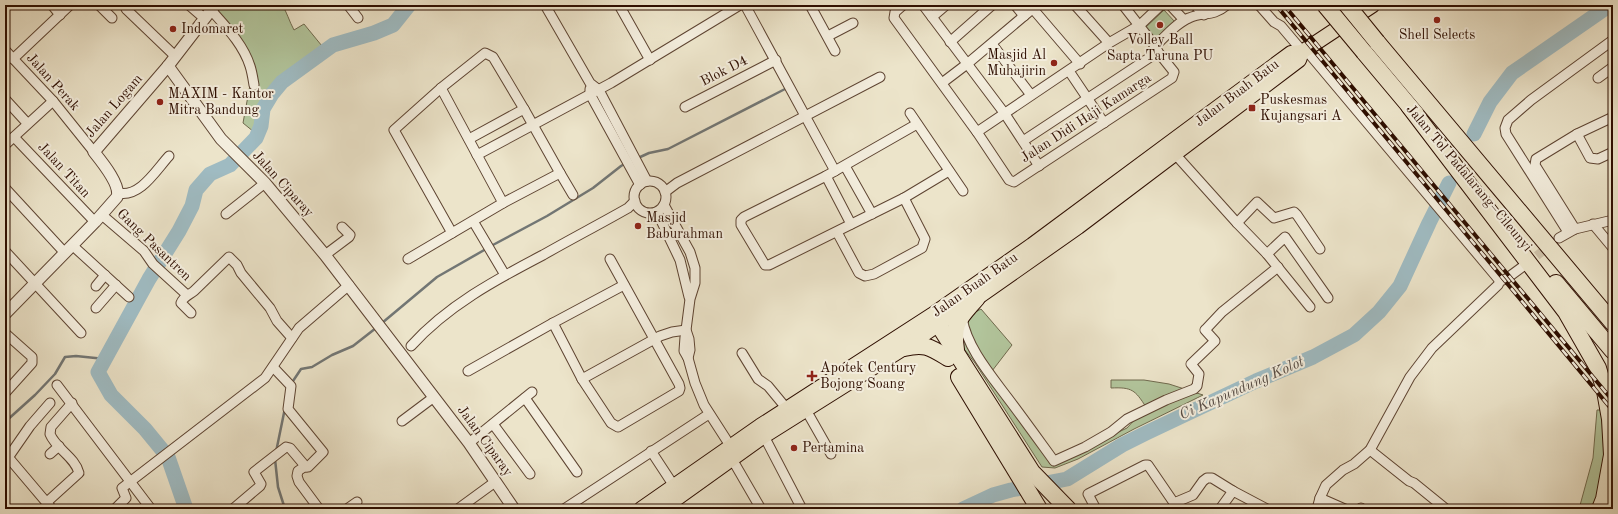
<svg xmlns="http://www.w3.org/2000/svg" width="1618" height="514" font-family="'Old Standard TT',serif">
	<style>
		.green { fill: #b2c59c; stroke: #706a4e }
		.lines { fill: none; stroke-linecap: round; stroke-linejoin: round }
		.stream { stroke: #727674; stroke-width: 2.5 }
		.river { stroke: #9fbbc2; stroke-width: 15 }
		.minor-tunnel { stroke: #d0c4ac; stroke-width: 9; stroke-dasharray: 9 4.5; stroke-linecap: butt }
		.minor-casing { stroke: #5e4432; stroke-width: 11 }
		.tertiary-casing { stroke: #5e4432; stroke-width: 13 }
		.primary-casing { stroke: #2e0e00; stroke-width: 16 }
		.motorway-casing { stroke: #2e0e00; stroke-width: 18 }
		.minor { stroke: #f3eddd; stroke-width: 9 }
		.tertiary { stroke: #f3eddd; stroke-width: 11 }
		.primary { stroke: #ece4ca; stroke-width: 14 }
		.motorway { stroke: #ece4ca; stroke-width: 16 }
		.rail-casing { stroke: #2e0e00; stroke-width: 4 }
		.rail { stroke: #f3eddd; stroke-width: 2.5; stroke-dasharray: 8; stroke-linecap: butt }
		.motorway-bridge-casing { stroke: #2e0e00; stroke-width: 18; stroke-linecap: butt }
		.motorway-bridge { stroke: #ece4ca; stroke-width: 16 }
		.poi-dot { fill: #8f2418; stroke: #f3eddd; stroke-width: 1.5 }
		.labels { text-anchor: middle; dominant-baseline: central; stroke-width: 4; stroke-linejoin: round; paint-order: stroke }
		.poi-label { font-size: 14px; fill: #2e0e00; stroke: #f3eddd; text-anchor: start }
		.street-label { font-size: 14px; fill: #2e0e00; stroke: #f3eddd }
		.water-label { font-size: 15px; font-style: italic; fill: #564b44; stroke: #f3eddd }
	</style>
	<rect width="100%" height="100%" fill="#ece4ca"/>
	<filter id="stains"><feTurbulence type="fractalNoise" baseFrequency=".005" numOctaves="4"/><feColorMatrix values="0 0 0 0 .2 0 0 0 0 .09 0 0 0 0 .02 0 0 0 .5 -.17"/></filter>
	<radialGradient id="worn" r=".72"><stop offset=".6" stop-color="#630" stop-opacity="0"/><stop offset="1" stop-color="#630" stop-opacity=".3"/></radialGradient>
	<g class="green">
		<path d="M 223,5 L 282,5 C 287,12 289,21 294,30 L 304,24 L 322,46 L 293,71 L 270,89 L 254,132 L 243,123 L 250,85 L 247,59 L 215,14 Z"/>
		<polygon points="1164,10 1175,22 1156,40 1145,28"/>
		<path d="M 981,309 L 1012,345 L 992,371 L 1055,458 L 1100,441 L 1127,428 L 1146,407 C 1135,390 1132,387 1111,388 L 1111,380 L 1144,380 L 1169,384 L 1203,395 L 1134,429 L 1078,459 L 1055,468 L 1042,467 L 975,363 L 958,341 L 959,321 Z"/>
		<polygon points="1597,410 1602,410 1605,454 1599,491 1592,509 1579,509 1593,458"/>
	</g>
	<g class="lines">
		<g class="stream">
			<polyline points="638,158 649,153 668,149 785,89"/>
			<polyline points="491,246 547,216 593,188 621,166 626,163"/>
			<polyline points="382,323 437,277 486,249"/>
			<polyline points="291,384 301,369 312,367 332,355 353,346 376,328"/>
			<polyline points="5,422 35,395 55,374 65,357 76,356 105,359"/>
			<polyline points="276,452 285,408"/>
			<polyline points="275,459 278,487 285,509"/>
		</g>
		<g class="river">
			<polyline points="1474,134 1490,102 1512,73 1610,5"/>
			<polyline points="186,509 168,457 145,429 111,395 98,372 149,279 179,231 192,206 196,190 210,174 230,165 256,138 261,126 263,109 272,94 282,82 333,45 374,33 393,25 409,5"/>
			<polyline points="963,509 993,495 1011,490 1067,479 1122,445 1146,433 1256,381 1313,357 1354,335 1379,312 1400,286 1429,223 1449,183"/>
		</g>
		<polyline class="minor-tunnel" points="1526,264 1552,244"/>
		<defs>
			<g id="minor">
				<polyline points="52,5 60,15"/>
				<polyline points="99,5 112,18"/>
				<polyline points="189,5 204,18"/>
				<polyline points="348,5 358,18"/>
				<polyline points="545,5 590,83 599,90 647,181"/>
				<polyline points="619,5 650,60"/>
				<polyline points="745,5 835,171"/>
				<polyline points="810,5 835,51"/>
				<path d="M 903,5 L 895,12 L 894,18 L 977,132 L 1009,180 L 1014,182 L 1172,78 L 1174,72 L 1158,52 L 1155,46 C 1165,37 1176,23 1189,18 C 1204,11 1211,18 1227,5"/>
				<polyline points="923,5 1005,114 1039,166"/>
				<polyline points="1015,5 1024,16"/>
				<polyline points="1075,5 1109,43"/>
				<polyline points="1123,5 1155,46"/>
				<polyline points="1170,5 1184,20"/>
				<polyline points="1195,5 1204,15"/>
				<polyline points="1259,5 1274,22 1281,26 1303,52"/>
				<polyline points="126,9 175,56"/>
				<polyline points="1033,9 1080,64"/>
				<path d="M 211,10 C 226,27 243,44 250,66 C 252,72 253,79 254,85"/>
				<polyline points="932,17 946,5"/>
				<polyline points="828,36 853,23"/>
				<polyline points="950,42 992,5"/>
				<polyline points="992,44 1031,95"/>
				<polyline points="5,50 53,101 94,152"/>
				<polyline points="1306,50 1500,281"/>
				<polyline points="13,59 70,5"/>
				<polyline points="1069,71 1104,123"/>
				<polyline points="1598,78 1613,67"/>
				<polyline points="942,83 967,64 1037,5"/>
				<polyline points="590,89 590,94 640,185"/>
				<polyline points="5,99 27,123"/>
				<polyline points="685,107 776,60"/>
				<polyline points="910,113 963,191"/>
				<polyline points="917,124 826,176 744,217 741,220 741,225 765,265 769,265 904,198 949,171"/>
				<polyline points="977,132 1109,43 1140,25 1161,5"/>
				<polyline points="1577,134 1590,158 1598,159 1613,152"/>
				<polyline points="14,137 95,222"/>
				<polyline points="469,139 524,109"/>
				<polyline points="1023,141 1158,52"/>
				<polyline points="5,145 53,101"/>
				<polyline points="1175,154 1237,223 1267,254 1310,307"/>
				<polyline points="477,155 611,83 740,5"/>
				<polyline points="845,166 872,214"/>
				<polyline points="560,173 573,195"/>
				<polyline points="826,176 851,224"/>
				<circle cx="650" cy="197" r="16"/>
				<polyline points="5,188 65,253"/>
				<polyline points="665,192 677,183 880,77"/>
				<path d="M 118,193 C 140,198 156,170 169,156"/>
				<polyline points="664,205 690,252 695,268 695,283 690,299 686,330 689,339 690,350 688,358"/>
				<polyline points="657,212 680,260 689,297"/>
				<polyline points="226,214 265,183"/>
				<polyline points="102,215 144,251 153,264 187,295"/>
				<polyline points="473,221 505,275"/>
				<polyline points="1237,223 1257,202 1274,218 1294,212 1297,215 1320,249"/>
				<polyline points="1593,224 1613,248"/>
				<polyline points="1575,229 1538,170 1535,165 1536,159 1577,134 1613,117"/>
				<polyline points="837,232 859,273 865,276 874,274 922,248 925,239 904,198"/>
				<polyline points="1568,232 1506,134 1505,128 1508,120 1531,100 1613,40"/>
				<polyline points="452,233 394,130 441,88 485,53 493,57 524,109 560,173 503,203"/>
				<polyline points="1559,238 1575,229 1613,220"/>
				<polyline points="72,245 129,297"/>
				<polyline points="5,251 81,333"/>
				<polyline points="1267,254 1285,237 1328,298"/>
				<polyline points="325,255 349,237 350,235 342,227"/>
				<polyline points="408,259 503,203 441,88"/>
				<polyline points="96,286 105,275"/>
				<polyline points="96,308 116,285"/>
				<path d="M 191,313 L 181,303 C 183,297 189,295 194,291 L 229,257 L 237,265 L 241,273 L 270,308 L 277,321 L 292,338"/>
				<path d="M 962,318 C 967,347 989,373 1007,397 C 1023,418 1038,439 1054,461 L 1085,447 L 1111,432 L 1127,419 L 1166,400 L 1194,389 L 1197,386 L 1199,374 L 1191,364 L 1215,341 L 1205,330 L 1206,329 L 1222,312 L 1278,267"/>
				<polyline points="553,323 582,379 611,423 618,427 679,391 680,388 679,384 610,259"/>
				<polyline points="5,333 32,357 32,363 5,393"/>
				<polyline points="685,337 684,351 688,358 695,383 704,405 731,447"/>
				<path d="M 411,346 C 447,306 495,280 543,255 C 571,239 600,224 628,208 L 635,201"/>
				<polyline points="742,353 758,379 768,386 787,409"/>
				<polyline points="273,367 291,386 288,409 323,452 308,467 304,467 298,471 297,476 299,482 319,509"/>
				<polyline points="468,371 553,323 624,285"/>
				<polyline points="582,379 660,336 672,332 686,330"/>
				<polyline points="57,385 151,509"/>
				<polyline points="525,398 577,472"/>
				<polyline points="806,410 831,454"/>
				<polyline points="402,421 434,397"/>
				<polyline points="493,424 530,474"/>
				<polyline points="764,436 802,509"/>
				<polyline points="469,443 532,392"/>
				<polyline points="1370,450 1409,481 1414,483 1446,509"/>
				<polyline points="651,451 674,486"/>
				<polyline points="50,454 59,446"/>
				<polyline points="8,457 52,509"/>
				<polyline points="732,459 761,509"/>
				<polyline points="5,462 30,426 50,403"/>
				<polyline points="1320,498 1345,509"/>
				<path d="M 47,502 L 79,473 C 75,457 56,449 50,434 L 51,427 L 72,403"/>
				<polyline points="115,509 126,498 122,488 265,378 299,328 349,285"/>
				<polyline points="233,509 260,486 261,484 254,472 286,447 290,448 306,467"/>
				<polyline points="347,509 357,502"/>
				<polyline points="458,509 495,482"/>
				<polyline points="564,509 709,414"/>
				<polyline points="1096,509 1088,494 1145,465 1148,465 1174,503 1193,495 1203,481 1207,478 1212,478 1233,491"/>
				<polyline points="1220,509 1233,491 1267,509"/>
				<polyline points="1317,509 1320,498 1326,485 1343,470 1354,464 1370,450 1410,377 1432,348 1498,285 1500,281 1506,279 1525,265"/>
				<polyline points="1360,509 1361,508"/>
			</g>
			<g id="tertiary">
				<polyline points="168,66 221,139 265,183 325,255 469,443 514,509"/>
				<path d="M 5,314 L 95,222 L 117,197 C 121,185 102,162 94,152 L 168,66 L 215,5"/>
			</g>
			<g id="primary">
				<polyline points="641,509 760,426 932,315 1032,245 1291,53 1302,52"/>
				<polyline points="662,509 764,436 904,348 977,298 1078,227 1299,60 1302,52 1373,5"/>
			</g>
			<g id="motorway">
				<polyline points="1377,42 1613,323"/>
				<polyline points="1364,52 1416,114"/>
				<polyline points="1409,106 1566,312 1598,368 1605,391 1610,419 1612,455 1604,499 1600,509"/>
				<polyline points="1556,283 1613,351"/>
				<polyline points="938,324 1032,472 1068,509"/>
				<path d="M 904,348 C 925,343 930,347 948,358"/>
				<path d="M 956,350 C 952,322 960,318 977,298"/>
				<polyline points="959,377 1039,509"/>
			</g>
		</defs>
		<use href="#minor" class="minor-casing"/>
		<use href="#tertiary" class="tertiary-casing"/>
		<use href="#primary" class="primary-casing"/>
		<use href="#motorway" class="motorway-casing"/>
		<use href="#minor" class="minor"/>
		<use href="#tertiary" class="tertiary"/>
		<use href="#primary" class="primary"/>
		<use href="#motorway" class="motorway"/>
		<defs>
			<g id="rail">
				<polyline points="1276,5 1613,411"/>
				<polyline points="1284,5 1613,401"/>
			</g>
		</defs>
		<use href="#rail" class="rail-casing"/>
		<use href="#rail" class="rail"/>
		<defs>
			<g id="motorway-bridge">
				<polyline points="1325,5 1364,52"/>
				<polyline points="1347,5 1377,42"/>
			</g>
		</defs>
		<use href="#motorway-bridge" class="motorway-bridge-casing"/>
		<use href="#motorway-bridge" class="motorway-bridge"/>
	</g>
	<g class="poi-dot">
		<circle cx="1437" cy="20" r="4"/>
		<circle cx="1160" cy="25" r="4"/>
		<circle cx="173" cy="29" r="4"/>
		<circle cx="1054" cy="63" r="4"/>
		<circle cx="160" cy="102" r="4"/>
		<rect x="1248" y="104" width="8" height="8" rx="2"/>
		<circle cx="638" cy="226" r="4"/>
		<path d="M810 370h4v4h4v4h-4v4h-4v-4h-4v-4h4z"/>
		<circle cx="794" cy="448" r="4"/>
	</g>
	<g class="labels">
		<g class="poi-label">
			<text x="181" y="29">Indomaret</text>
			<text x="1437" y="35" text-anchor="middle">Shell Selects</text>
			<text x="1160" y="40" text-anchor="middle">Volley Ball<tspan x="1160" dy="16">Sapta Taruna PU</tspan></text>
			<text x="1046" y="55" text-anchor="end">Masjid Al<tspan x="1046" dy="16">Muhajirin</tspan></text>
			<text x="168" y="94">MAXIM - Kantor<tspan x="168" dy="16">Mitra Bandung</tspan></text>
			<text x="1260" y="100">Puskesmas<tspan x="1260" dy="16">Kujangsari A</tspan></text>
			<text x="646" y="218">Masjid<tspan x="646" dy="16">Baburahman</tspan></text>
			<text x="820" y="368">Apotek Century<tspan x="820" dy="16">Bojong Soang</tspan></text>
			<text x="802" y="448">Pertamina</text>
		</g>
		<g class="street-label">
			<text transform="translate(724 71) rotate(-27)">Blok D4</text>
			<text transform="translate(53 82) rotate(48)">Jalan Perak</text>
			<text transform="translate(1237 93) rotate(-37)">Jalan Buah Batu</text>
			<text transform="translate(114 106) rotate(-49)">Jalan Logam</text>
			<text transform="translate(1086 118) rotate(-33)">Jalan Didi Haji Kamarga</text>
			<text transform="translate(64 170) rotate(47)">Jalan Titan</text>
			<text transform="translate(1469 178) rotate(50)">Jalan Tol Padalarang–Cileunyi</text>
			<text transform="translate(283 184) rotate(48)">Jalan Ciparay</text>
			<text transform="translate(154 245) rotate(44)">Gang Pasantren</text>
			<text transform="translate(975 285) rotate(-35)">Jalan Buah Batu</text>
			<text transform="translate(485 441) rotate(54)">Jalan Ciparay</text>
		</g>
		<g class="water-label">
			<text transform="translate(1242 389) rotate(-24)">Ci Kapundung Kolot</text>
		</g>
	</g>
	<rect width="1618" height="514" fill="none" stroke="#ece4ca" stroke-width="20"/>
	<rect x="6" y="6" width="1606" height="502" fill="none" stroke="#2e0e00" stroke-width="2"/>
	<rect x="10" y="10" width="1598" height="494" fill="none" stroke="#2e0e00"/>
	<rect width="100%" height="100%" filter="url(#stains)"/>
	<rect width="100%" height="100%" fill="url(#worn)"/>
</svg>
